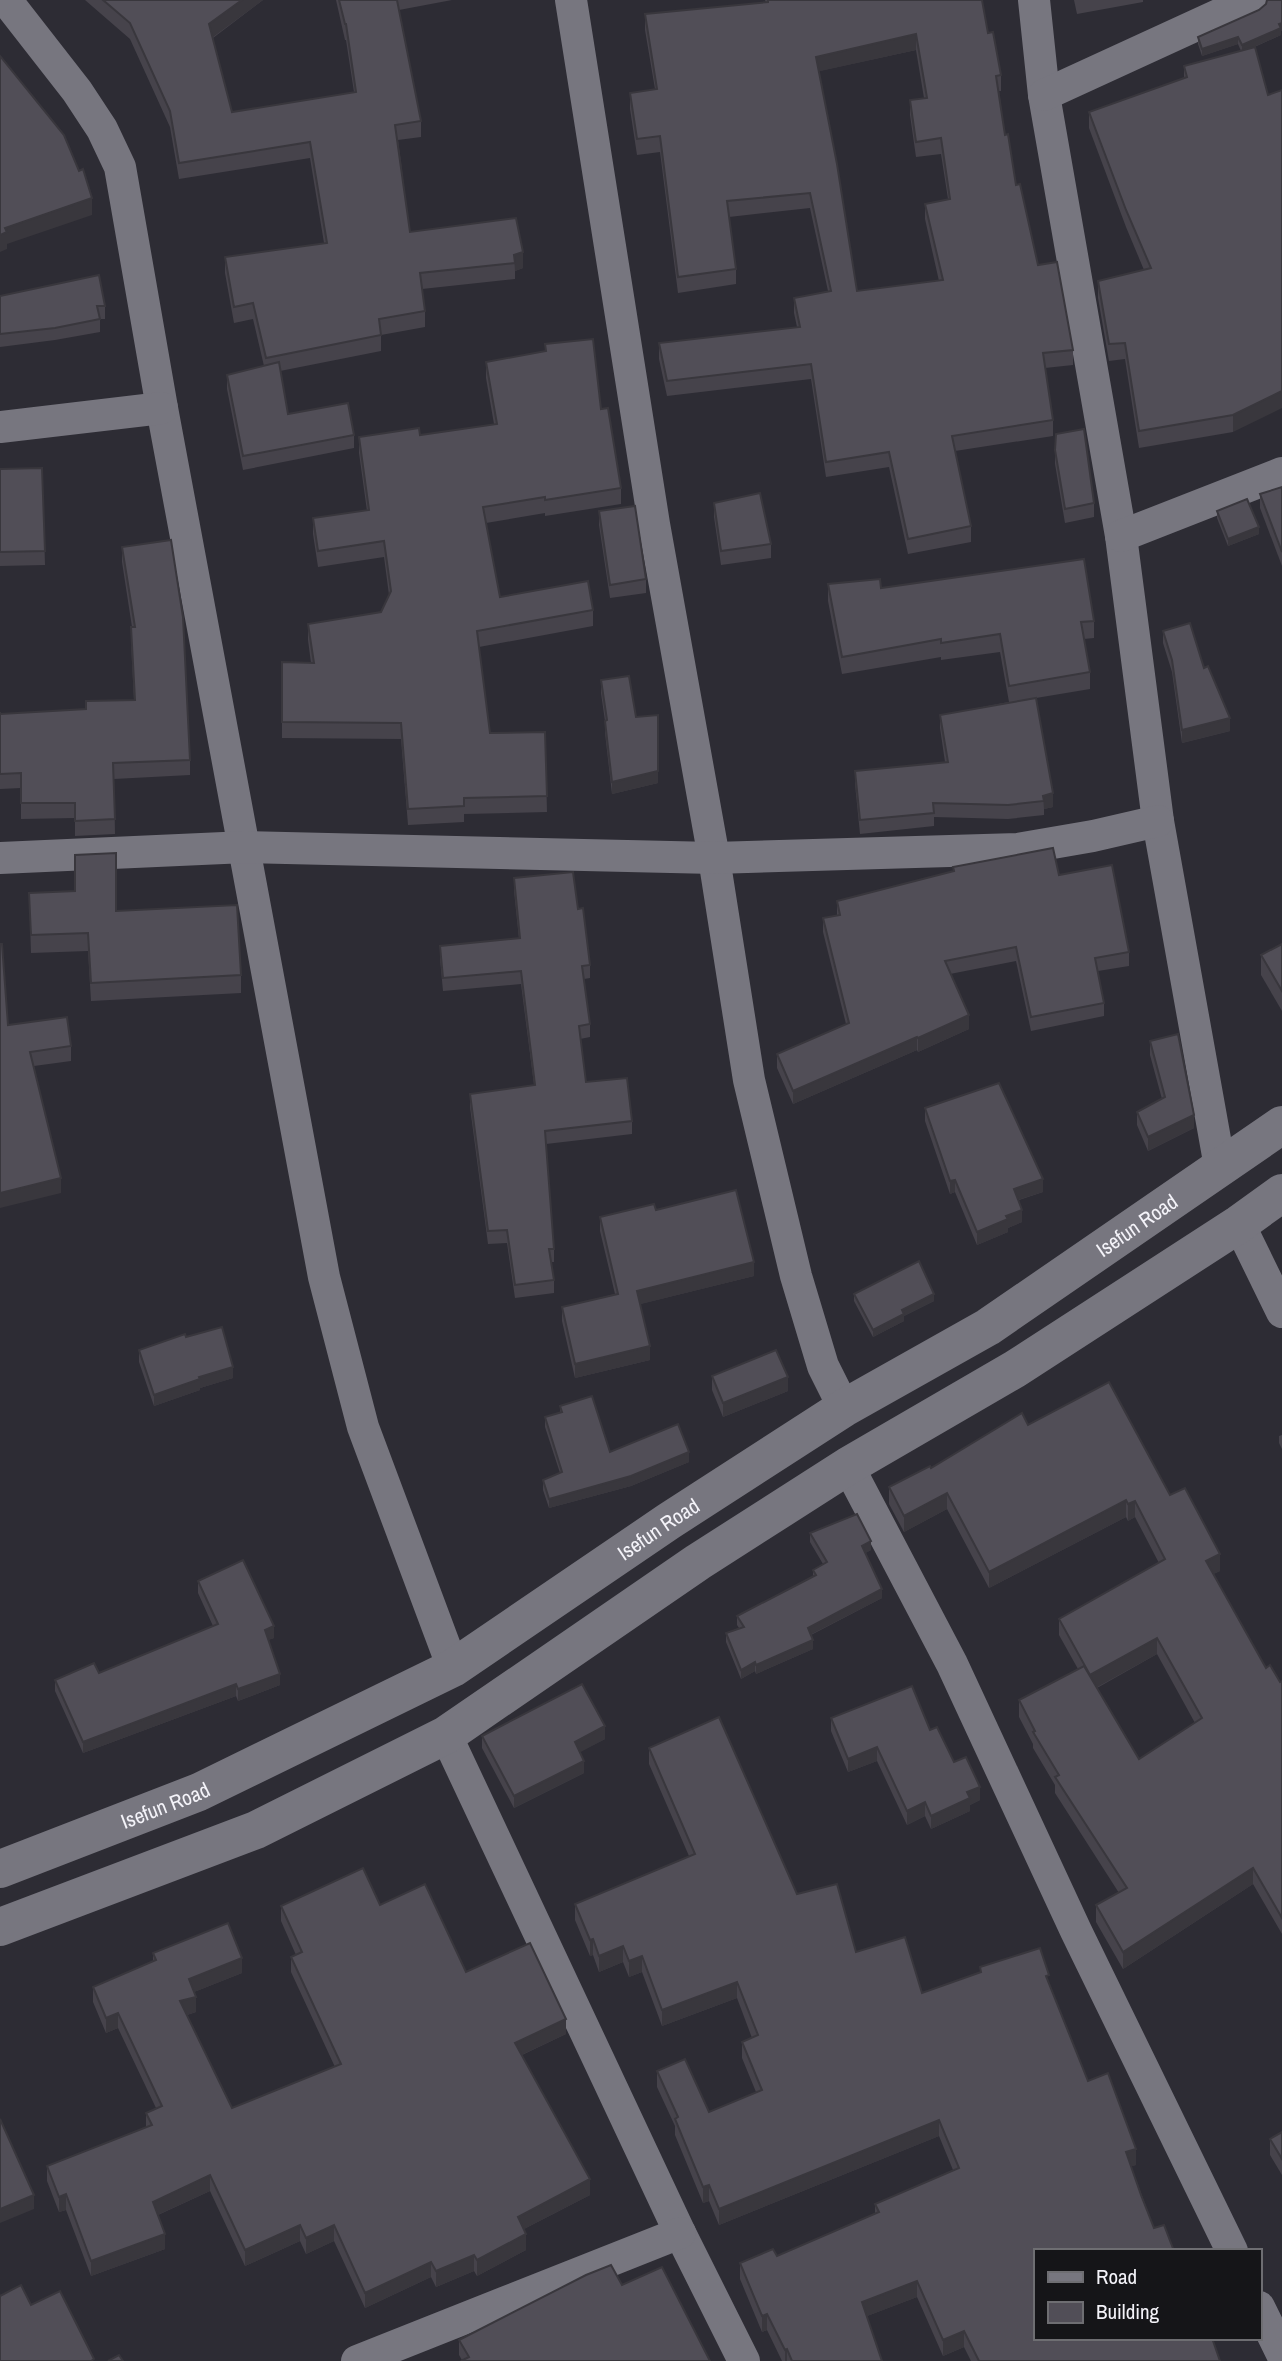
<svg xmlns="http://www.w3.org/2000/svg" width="1282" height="2361" font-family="'Archivo Narrow',sans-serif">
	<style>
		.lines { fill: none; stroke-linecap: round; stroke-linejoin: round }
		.street { stroke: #77767f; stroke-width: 32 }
		.secondary { stroke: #77767f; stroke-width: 38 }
		.wall { fill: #46434b; fill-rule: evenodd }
		.shaded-wall { fill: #39373d }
		.building { fill: #514e57; stroke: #39373d; stroke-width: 2; fill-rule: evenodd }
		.labels { text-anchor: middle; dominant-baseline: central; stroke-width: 7; stroke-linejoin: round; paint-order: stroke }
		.street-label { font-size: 21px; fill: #f4f3f9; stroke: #151518 }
	</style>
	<rect width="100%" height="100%" fill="#2d2c34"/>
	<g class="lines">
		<g class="street">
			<polyline points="6,0 77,91 102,129 120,167 162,408 324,1277 363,1427 453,1668"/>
			<polyline points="571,0 654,524 714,858 749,1080 796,1276 823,1366 844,1408"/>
			<polyline points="1034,0 1044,95 1121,536 1158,821 1220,1167"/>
			<polyline points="1044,95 1251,0"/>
			<polyline points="0,427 162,408"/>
			<polyline points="1121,536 1282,473"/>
			<polyline points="0,858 246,847 714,858 1018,849 1093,836 1158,821"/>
			<polyline points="1239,1224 1282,1312"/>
			<polyline points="848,1466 952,1664 1076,1931 1232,2251"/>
			<polyline points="446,1735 680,2233 744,2361"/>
			<polyline points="1259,2307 1282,2354"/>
			<polyline points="357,2361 680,2233"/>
		</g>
		<g class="secondary">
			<path id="s1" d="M 0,1869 L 199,1792 L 453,1668 L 669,1521 L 844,1408 L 988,1327 L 1282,1125"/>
			<polyline points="0,1927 256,1830 446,1735 698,1562 848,1466 1015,1369 1239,1224 1282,1193"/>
		</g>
	</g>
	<g class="wall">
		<polygon points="85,0 263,0 213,38 232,112 354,92 346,40 345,40 336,0 452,0 399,10 421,121 421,137 398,140 410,232 516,218 523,268 515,271 515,279 422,289 425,311 425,327 381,335 381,351 280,371 288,414 354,435 354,448 243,470 227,389 227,375 264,366 253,319 234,323 225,273 225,257 324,243 310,158 179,179 170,127 130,39"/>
		<path d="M 765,0 L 982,0 L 988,33 L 1001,75 L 1001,91 L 999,91 L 1005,135 L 1016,185 L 1038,265 L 1073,350 L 1073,365 L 1045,368 L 1053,420 L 1053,436 L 955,451 L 971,526 L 971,542 L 908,554 L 889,467 L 826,477 L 811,379 L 667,396 L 659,359 L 659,343 L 797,327 L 794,313 L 794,298 L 828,291 L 810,208 L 729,217 L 736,269 L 736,284 L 678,293 L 660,152 L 637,155 L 630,109 L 630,93 L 655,89 L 645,30 L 645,14 L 766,3 ZM 916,50 L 924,98 L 910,100 L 910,115 L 916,157 L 941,154 L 948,199 L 925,204 L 925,219 L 939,281 L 857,291 L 819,71 Z"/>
		<polygon points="1074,0 1143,0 1143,2 1077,14"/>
		<polygon points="1282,0 1282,30 1281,31 1281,35 1250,49 1233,432 1139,448 1125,359 1109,361 1098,298 1098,281 1144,270 1126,227 1089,128 1089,112 1184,78 1184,66 1241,51 1238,44 1202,56 1198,44 1198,37"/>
		<polygon points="0,296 105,306 105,319 100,319 100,332 55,340 0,347"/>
		<polygon points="545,344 601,409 621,488 621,504 545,516 545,513 486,523 500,597 593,610 593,626 479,647 490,733 545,732 547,812 464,814 464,822 408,825 401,739 282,738 282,662 311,663 308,640 308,624 381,612 389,595 384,557 318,567 313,534 313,518 367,511 359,453 359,437 420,435 494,424 486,378 486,362 545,351"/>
		<polygon points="1055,450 1094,503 1094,517 1065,523 1055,464"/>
		<polygon points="42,468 45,565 0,566 0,469"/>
		<polygon points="1282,487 1282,566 1260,508 1260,494"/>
		<polygon points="714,503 771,544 771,558 721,565 714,517"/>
		<polygon points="599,511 646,579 646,593 610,598 599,525"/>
		<polygon points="1217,511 1259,534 1228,546 1217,518"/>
		<polygon points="122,547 190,760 190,775 114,779 115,834 75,836 75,818 21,819 21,788 0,789 0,712 0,714 86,709 134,701 131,642 131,627 132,627 122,562"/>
		<polygon points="828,584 881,588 1094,621 1094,638 1084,639 1090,672 1090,689 1036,698 1053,807 1044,809 1044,815 1008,819 934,817 934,826 860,834 855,784 855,771 945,762 940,728 940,715 1009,702 1000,652 941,660 941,657 842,674 828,601"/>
		<polygon points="1163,631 1204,668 1230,731 1182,743 1172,672 1163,643"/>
		<polygon points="601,680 636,717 658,783 612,794 605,733 605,721 601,693"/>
		<polygon points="953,867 1059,875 1129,952 1129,966 1098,971 1104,1003 1104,1016 1031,1031 1016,961 950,974 969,1029 918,1052 917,1050 793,1104 777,1068 777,1054 846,1024 823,932 823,918 837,916 837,901 953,872"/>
		<polygon points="514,878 578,909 590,965 590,978 584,979 590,1024 590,1037 580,1039 586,1082 632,1121 632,1134 546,1144 554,1249 554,1262 551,1262 554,1280 554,1293 515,1298 507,1243 488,1244 470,1107 470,1094 534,1085 521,984 443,991 440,959 440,946 519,939 514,891"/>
		<polygon points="29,893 116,911 241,975 241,993 91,1001 88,951 31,953"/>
		<polygon points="1282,944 1282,1011 1261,975 1261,955"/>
		<polygon points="8,1025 71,1046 71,1061 34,1066 61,1193"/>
		<polygon points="1150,1041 1194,1128 1148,1151 1137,1125 1137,1112 1162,1099 1150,1055"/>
		<polygon points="925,1108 1043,1192 1019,1200 1022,1222 1008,1228 1008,1232 977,1245 955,1192 950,1194 925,1121"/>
		<polygon points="656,1210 754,1276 640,1304 650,1360 575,1378 562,1321 562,1307 615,1294 600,1231 600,1217"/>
		<polygon points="854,1294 934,1301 904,1316 904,1321 873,1337 854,1301"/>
		<polygon points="186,1337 233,1378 200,1388 200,1390 154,1406 139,1362 139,1350"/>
		<polygon points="712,1376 788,1391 723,1417 712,1390"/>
		<polygon points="560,1406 610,1452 689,1462 631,1486 549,1508 543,1490 543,1480 560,1473 545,1427 545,1417 560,1413"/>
		<path d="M 1028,1425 L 1170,1495 L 1220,1571 L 1213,1574 L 1266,1668 L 1280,1682 L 1282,1681 L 1282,1934 L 1253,1884 L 1123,1969 L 1096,1922 L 1096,1905 L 1119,1893 L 1055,1793 L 1055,1785 L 1033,1748 L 1033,1744 L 1019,1717 L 1019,1700 L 1078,1669 L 1059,1635 L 1059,1619 L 1159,1563 L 1135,1517 L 1128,1521 L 1126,1517 L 989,1588 L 947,1509 L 904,1532 L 889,1504 L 889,1487 ZM 1157,1654 L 1195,1723 L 1139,1759 L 1097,1688 Z"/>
		<polygon points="1282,1435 1282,1449 1279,1443 1279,1436"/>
		<polygon points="810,1533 871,1550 865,1553 882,1598 811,1635 813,1649 756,1674 755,1671 741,1679 726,1642 726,1633 739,1628 737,1625 737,1616 813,1576 813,1570 823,1564 810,1542"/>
		<polygon points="198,1581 274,1638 268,1640 280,1685 238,1701 236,1696 83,1753 55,1691 55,1680 99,1673 213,1626 198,1593"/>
		<polygon points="831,1718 954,1762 980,1800 970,1805 970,1811 931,1829 925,1816 907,1825 877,1761 848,1772 831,1731"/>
		<polygon points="482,1736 605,1739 579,1752 584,1773 514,1808 482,1748"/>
		<polygon points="649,1748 856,1952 922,1993 980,1972 980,1967 1049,1984 1088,2081 1136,2165 1131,2166 1154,2228 1174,2251 1035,2251 1220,2361 971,2361 964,2347 943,2356 917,2297 867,2316 882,2361 782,2361 767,2330 762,2332 740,2279 740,2263 777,2256 875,2214 875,2204 953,2170 939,2136 719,2225 709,2201 703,2203 675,2135 675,2126 657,2087 657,2071 709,2112 756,2092 742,2058 742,2042 752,2038 737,1998 662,2026 642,1972 629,1977 623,1962 599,1972 593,1955 590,1956 575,1920 575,1904 689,1856 649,1764"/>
		<polygon points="380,1905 466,1972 566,2034 522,2055 590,2195 524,2229 526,2250 477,2276 474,2271 436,2287 431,2277 365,2308 334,2241 306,2254 300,2241 245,2266 210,2191 158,2215 165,2249 91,2276 66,2210 59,2212 47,2181 47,2166 146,2127 146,2113 156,2108 118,2028 106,2033 93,2002 93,1987 153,1962 153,1953 242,1973 194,1992 196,2012 187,2015 232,2108 335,2067 291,1972 291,1957 296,1955 281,1921 281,1906"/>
		<polygon points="1282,2132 1282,2175 1270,2155 1270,2139"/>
		<polygon points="622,2285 462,2360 459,2355 459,2340"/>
	</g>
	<g class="shaded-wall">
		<polygon points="242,0 263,0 209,40 209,24"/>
		<polygon points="1282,23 1282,30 1281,31 1281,35 1242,52 1242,45"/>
		<polygon points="916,34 916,50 816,72 816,57"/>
		<polygon points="1238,37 1238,44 1202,56 1202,49"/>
		<polygon points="92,198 92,215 7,244 7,249 0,252 0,235 5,228"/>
		<polygon points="523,252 523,268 515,271 514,255"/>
		<polygon points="1282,391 1282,408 1233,432 1233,415"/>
		<polygon points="1259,527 1259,534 1228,546 1228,539"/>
		<polygon points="658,715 658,783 612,794 612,782"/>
		<polygon points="1230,718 1230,731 1182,743 1182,730"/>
		<polygon points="1053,793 1053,807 1044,809 1043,796"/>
		<polygon points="969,1015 969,1029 918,1052 918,1038"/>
		<polygon points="917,1037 917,1050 793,1104 793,1091"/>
		<polygon points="1194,1115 1194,1128 1148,1151 1148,1137"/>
		<polygon points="61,1178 61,1193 0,1208 0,1193"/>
		<polygon points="1043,1179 1043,1192 1014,1201 1014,1189"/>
		<polygon points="955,1180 955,1192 950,1194 950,1181"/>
		<polygon points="1022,1210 1022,1222 1008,1228 1008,1232 977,1245 977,1232 1006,1216"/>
		<polygon points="754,1262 754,1276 637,1305 637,1291"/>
		<polygon points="934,1294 934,1301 904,1316 904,1321 873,1337 873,1330 902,1310"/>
		<polygon points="650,1346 650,1360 575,1378 575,1364"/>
		<polygon points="233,1367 233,1378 200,1388 200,1390 154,1406 154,1395 199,1377"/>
		<polygon points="788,1377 788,1391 723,1417 723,1403"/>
		<polygon points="689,1452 689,1462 631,1486 549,1508 549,1499"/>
		<polygon points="947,1493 947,1509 904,1532 904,1516"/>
		<polygon points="1126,1500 1126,1517 989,1588 989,1572"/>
		<polygon points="1135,1501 1135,1517 1128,1521 1128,1504"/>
		<polygon points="871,1541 871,1550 862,1555 862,1546"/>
		<polygon points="1220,1554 1220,1571 1206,1578 1206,1561"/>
		<polygon points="882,1589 882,1598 808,1636 808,1628"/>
		<polygon points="274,1626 274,1638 265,1641 265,1630"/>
		<polygon points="1157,1638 1157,1654 1090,1691 1090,1675"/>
		<polygon points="813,1640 813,1649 756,1674 756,1665"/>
		<polygon points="755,1662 755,1671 741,1679 741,1670"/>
		<polygon points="280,1674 280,1685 238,1701 238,1689"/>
		<polygon points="236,1684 236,1696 83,1753 83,1742"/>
		<polygon points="605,1726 605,1739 575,1755 575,1742"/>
		<polygon points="877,1747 877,1761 848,1772 848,1759"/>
		<polygon points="584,1761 584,1773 514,1808 514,1796"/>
		<polygon points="980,1787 980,1800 970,1805 970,1811 931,1829 931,1816 967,1792"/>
		<polygon points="925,1802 925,1816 907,1825 907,1811"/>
		<polygon points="1253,1868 1253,1884 1123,1969 1123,1952"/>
		<polygon points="593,1939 593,1955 590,1956 590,1940"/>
		<polygon points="623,1946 623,1962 599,1972 599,1956"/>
		<polygon points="642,1956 642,1972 629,1977 629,1961"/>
		<polygon points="242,1958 242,1973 189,1994 189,1979"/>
		<polygon points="737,1982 737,1998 662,2026 662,2010"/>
		<polygon points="196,1997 196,2012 180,2017 180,2001"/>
		<polygon points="118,2013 118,2028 106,2033 106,2018"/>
		<polygon points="566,2019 566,2034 515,2058 515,2043"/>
		<polygon points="939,2120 939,2136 719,2225 719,2209"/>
		<polygon points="1136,2149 1136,2165 1126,2168 1126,2152"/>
		<polygon points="210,2175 210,2191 153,2217 153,2202"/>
		<polygon points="590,2179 590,2195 518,2232 518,2217"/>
		<polygon points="709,2185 709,2201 703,2203 703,2187"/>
		<polygon points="66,2194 66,2210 59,2212 59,2197"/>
		<polygon points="34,2195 34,2209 0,2223 0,2209"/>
		<polygon points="300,2225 300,2241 245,2266 245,2250"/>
		<polygon points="334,2225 334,2241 306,2254 306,2238"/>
		<polygon points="165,2234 165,2249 91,2276 91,2261"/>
		<polygon points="526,2234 526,2250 477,2276 477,2260"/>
		<polygon points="474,2255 474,2271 436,2287 436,2271"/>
		<polygon points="431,2262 431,2277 365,2308 365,2293"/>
		<polygon points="917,2281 917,2297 862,2318 862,2302"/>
		<polygon points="767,2314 767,2330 762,2332 762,2316"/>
		<polygon points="964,2331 964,2347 943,2356 943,2340"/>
		<polygon points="787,2349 787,2361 785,2361 785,2350"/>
	</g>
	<g class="building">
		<polygon points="103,0 242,0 209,24 232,112 356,92 346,24 345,24 339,0 397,0 421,121 395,125 410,232 516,218 523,252 514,255 515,263 420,273 425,311 379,319 381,335 266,358 253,303 234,307 225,257 327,243 310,142 179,163 170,111 130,23"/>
		<path d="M 768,0 L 982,0 L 988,33 L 993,32 L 1001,75 L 996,76 L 1005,135 L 1008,134 L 1016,185 L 1020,184 L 1038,265 L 1057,262 L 1073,350 L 1043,353 L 1053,420 L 952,436 L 971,526 L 908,539 L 889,452 L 826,462 L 811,364 L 667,381 L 659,343 L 800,327 L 794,298 L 831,291 L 810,193 L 727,201 L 736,269 L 678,277 L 660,136 L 637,139 L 630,93 L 657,89 L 645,14 L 768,2 ZM 916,34 L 927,98 L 910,100 L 916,142 L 941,138 L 950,199 L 925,204 L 943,280 L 857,291 L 837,164 L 816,57 Z"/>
		<polygon points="1267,0 1282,0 1282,23 1279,24 1281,28 1242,45 1238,37 1202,49 1198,37 1259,10 1266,4"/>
		<polygon points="1255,47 1268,95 1282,90 1282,391 1233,415 1139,431 1125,343 1109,344 1098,281 1151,268 1126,210 1089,112 1187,77 1184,66"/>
		<polygon points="0,56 64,135 79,171 83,169 92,198 5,228 7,232 0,235"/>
		<polygon points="99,275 105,306 97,306 100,319 55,328 0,334 0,296"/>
		<polygon points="593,339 601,409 608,408 621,488 545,500 545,497 483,507 500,597 588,581 593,610 477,631 490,733 545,732 547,796 464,798 464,806 408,809 401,723 282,722 282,662 314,663 308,624 381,612 391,591 384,541 318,551 313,518 369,510 359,437 419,428 420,435 497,424 486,362 546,351 545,344"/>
		<polygon points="279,362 288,414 348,403 354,435 243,456 227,375"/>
		<polygon points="1084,429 1094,503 1065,509 1055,450 1056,434"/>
		<polygon points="42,468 45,551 0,552 0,469"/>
		<polygon points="1282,487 1282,552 1260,494"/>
		<polygon points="760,493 771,544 721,551 714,503"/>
		<polygon points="1247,499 1259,527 1228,539 1217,511"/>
		<polygon points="635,506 646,579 610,585 599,511"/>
		<polygon points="171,540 183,617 190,760 113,763 115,819 75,821 75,803 21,803 21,773 0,774 0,712 0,714 86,709 86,701 135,700 131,627 135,627 122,547"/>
		<polygon points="1084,559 1094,621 1081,622 1090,672 1009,686 1000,634 941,643 941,639 842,657 828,584 880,579 881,588"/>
		<polygon points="1190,623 1204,668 1208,666 1230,718 1182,730 1172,660 1163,631"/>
		<polygon points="629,676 636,717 658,715 658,771 612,782 605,721 607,720 601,680"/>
		<polygon points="1036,698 1053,793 1043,796 1044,801 1008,805 933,803 934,813 860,820 855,771 948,762 940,715"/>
		<polygon points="1053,848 1059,875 1112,865 1129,952 1095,958 1104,1003 1031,1017 1016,947 945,961 969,1015 918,1038 917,1037 793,1091 777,1054 849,1023 823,918 840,915 837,901 954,871 953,867"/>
		<polygon points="116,853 116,911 237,905 241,975 91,983 88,933 31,935 29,893 75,891 75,855"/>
		<polygon points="573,872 578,909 583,908 590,965 582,966 590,1024 579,1026 586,1082 627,1078 632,1121 545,1131 554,1249 549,1249 554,1280 515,1285 507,1230 488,1231 470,1094 535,1085 521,971 443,978 440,946 520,938 514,878"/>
		<polygon points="0,944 2,944 8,1025 67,1017 71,1046 30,1052 61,1178 0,1193"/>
		<polygon points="1282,944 1282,991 1261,955"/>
		<polygon points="1178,1034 1194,1115 1148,1137 1137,1112 1165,1097 1150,1041"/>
		<polygon points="999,1083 1043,1179 1014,1189 1022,1210 1006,1216 1008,1219 977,1232 955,1180 950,1181 925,1108"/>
		<polygon points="736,1190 754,1262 637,1291 650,1346 575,1364 562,1307 618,1294 600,1217 654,1204 656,1210"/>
		<polygon points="919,1261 934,1294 902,1310 904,1314 873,1330 854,1294"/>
		<polygon points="222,1327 233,1367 199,1377 200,1379 154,1395 139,1350 185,1334 186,1337"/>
		<polygon points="776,1350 788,1377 723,1403 712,1376"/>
		<polygon points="1109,1382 1170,1495 1185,1488 1220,1554 1206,1561 1266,1668 1270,1665 1280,1682 1282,1681 1282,1918 1253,1868 1123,1952 1096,1905 1127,1888 1055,1777 1059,1775 1033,1732 1035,1731 1019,1700 1084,1666 1139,1759 1202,1718 1157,1638 1090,1675 1059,1619 1165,1559 1135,1501 1128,1504 1126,1500 989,1572 947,1493 904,1516 889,1487 930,1466 931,1468 1022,1413 1028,1425"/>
		<polygon points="592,1396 610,1452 678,1424 689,1452 631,1476 549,1499 543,1480 562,1472 545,1417 562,1412 560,1406"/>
		<polygon points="857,1514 871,1541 862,1546 882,1589 808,1628 813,1640 756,1665 755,1662 741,1670 726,1633 744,1627 737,1616 816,1575 813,1570 827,1562 810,1533"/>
		<polygon points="243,1560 274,1626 265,1630 280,1674 238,1689 236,1684 83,1742 55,1680 94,1663 99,1673 218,1624 198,1581"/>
		<polygon points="582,1684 605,1726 575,1742 584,1761 514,1796 482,1736"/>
		<polygon points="912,1686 930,1730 937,1727 954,1762 966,1757 980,1787 967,1792 970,1798 931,1816 925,1802 907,1811 877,1747 848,1759 831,1718"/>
		<polygon points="719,1717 797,1894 837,1884 856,1952 905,1937 922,1993 981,1972 980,1967 1040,1948 1049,1975 1046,1976 1088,2081 1108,2073 1136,2149 1126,2152 1141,2195 1154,2228 1164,2225 1174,2251 1035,2251 1035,2338 1212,2338 1220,2361 979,2361 964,2331 943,2340 917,2281 862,2302 882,2361 792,2361 787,2349 785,2350 767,2314 762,2316 740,2263 773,2249 777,2256 879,2212 875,2204 959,2168 939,2120 719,2209 709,2185 703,2187 675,2119 678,2117 657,2071 685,2059 709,2112 762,2090 742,2042 758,2035 737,1982 662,2010 642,1956 629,1961 623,1946 599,1956 593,1939 590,1940 575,1904 695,1854 649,1748"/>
		<polygon points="363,1868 380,1905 425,1884 466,1972 530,1943 566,2019 515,2043 590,2179 518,2217 526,2234 477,2260 474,2255 436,2271 431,2262 365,2293 334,2225 306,2238 300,2225 245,2250 210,2175 153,2202 165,2234 91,2261 66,2194 59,2197 47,2166 152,2125 146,2113 162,2106 118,2013 106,2018 93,1987 156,1960 153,1953 228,1923 242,1958 189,1979 196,1997 180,2001 232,2108 341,2064 291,1957 302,1952 281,1906"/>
		<polygon points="0,2119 34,2195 0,2209"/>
		<polygon points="1282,2132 1282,2159 1270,2139"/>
		<polygon points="611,2265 622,2285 662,2267 710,2361 461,2361 469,2357 459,2340 586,2275"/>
		<polygon points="21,2285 31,2305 60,2291 94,2359 91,2361 0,2361 0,2296"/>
		<polygon points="119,2355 123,2361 108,2361"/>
	</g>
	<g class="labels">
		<g class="street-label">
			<text stroke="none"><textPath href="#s1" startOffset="1311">Isefun Road</textPath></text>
			<text stroke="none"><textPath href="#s1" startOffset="744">Isefun Road</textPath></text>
			<text stroke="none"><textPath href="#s1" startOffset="177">Isefun Road</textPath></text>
		</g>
	</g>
	<rect x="1034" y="2249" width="228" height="91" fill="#151518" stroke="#6e6e72" stroke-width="2"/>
	<rect x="1048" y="2272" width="35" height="10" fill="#77767f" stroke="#6e6e72" stroke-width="2"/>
	<text x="1096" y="2284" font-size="21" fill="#f4f3f9">Road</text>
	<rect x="1048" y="2302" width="35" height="21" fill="#514e57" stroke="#6e6e72" stroke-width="2"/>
	<text x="1096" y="2319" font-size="21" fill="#f4f3f9">Building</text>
</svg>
